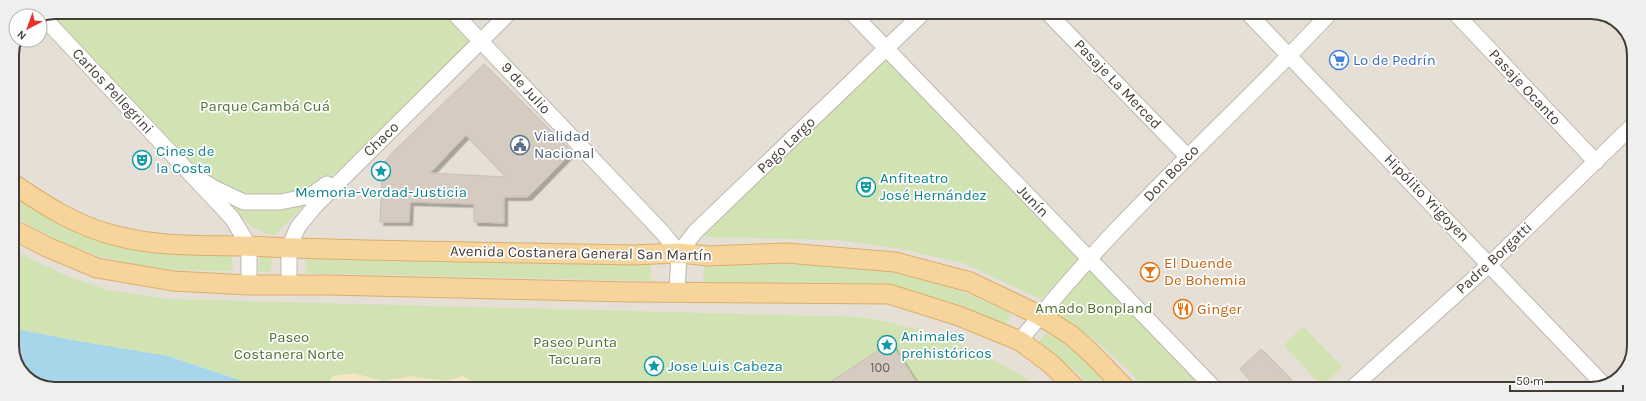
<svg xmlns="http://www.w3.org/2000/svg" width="1646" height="401" font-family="Karla,sans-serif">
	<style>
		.residential { fill: #e5dfd5 }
		.green { fill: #d1e3b2 }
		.sand { fill: #f3e5c5 }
		.water { fill: #a7d5ea }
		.building { fill: #d5cbc0; stroke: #cdbfb1; fill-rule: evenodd; filter: url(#shadow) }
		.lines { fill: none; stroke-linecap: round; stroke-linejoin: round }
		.minor-casing { stroke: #bfb7ad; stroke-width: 17 }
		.major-casing { stroke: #daaf6d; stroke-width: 21 }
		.minor { stroke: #fff; stroke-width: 15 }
		.major { stroke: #f6d49b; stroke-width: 19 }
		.labels { text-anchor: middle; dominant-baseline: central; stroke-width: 3.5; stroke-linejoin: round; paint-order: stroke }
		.number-label { font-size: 13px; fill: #686058 }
		.shop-label { font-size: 15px; fill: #366cbe; stroke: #fff; text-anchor: start }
		.street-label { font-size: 15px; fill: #443d36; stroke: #fff }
		.park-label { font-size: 15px; fill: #4e712e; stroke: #fff }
		.service-label { font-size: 15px; fill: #4e5e75; stroke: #fff; text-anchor: start }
		.culture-label { font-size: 15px; fill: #0d838f; stroke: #fff; text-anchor: start }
		.food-label { font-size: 15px; fill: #c56008; stroke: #fff; text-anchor: start }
		.rim { fill: none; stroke: #443d36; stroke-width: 2 }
	</style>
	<defs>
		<filter id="shadow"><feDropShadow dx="3.5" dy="3.5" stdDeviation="0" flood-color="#0004"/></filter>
	</defs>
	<rect width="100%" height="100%" fill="#f2ede6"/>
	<polygon class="residential" points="55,12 1599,13 1623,27 1634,50 1633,354 1617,380 1591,389 269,388 168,356 12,328 12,55 18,40 40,40 40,18"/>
	<g class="green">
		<polygon points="55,12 441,12 471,43 352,159 321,184 298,194 251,198 212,182 195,169 49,15"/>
		<polygon points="886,56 1082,256 1041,299 963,263 896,248 838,240 706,237 703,229"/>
		<path d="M 12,193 L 49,215 L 232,253 L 233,271 C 208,270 182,272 157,268 C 106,261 55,244 12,214 Z"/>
		<path d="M 221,196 L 308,201 L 275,235 C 254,235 236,211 221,196 Z"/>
		<path d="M 12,250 L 69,277 L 107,290 L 168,299 L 858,317 C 911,325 952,338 999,363 C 1014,371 1028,379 1041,389 L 269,388 L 249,383 L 168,356 L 78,341 L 12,328 Z"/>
		<polygon points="260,252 272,253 271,272 258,272"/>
		<polygon points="306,255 651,263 651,281 306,273"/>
		<path d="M 704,264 C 772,265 845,261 912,276 C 947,284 979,299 1011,313 L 1004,327 L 875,288 L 703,282 Z"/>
		<polygon points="1093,268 1208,389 1144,389 1129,370 1097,342 1054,312"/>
		<polygon points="1303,326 1342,367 1322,386 1284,345"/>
		<polygon points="1045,333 1071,346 1119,389 1095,389 1066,363 1036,347"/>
	</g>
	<polygon class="sand" points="354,373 382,381 411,376 446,381 463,376 484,388 325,388 333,376"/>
	<polygon class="water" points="12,328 78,341 168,356 249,383 269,388 47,388 23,374 12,351"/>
	<g class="building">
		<path d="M 484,64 L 572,152 L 528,197 L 504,197 L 504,223 L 474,222 L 474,204 L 410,202 L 409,222 L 380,222 L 382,173 L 378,169 L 393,152 ZM 466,135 L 506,177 L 430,173 Z"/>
		<polygon points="891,342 921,389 819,389 887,345"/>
		<polygon points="1261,349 1300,389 1258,389 1240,369"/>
	</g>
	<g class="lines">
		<defs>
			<g id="minor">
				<polyline points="453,12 663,233 679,253"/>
				<polyline points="851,12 1215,389"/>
				<polyline points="1048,13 1187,156"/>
				<polyline points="1248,13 1604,385"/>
				<polyline points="1455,13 1596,162"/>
				<polyline points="43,17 232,218 249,246 249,285"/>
				<polyline points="204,182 214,188 244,202 280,202 310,196 327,184"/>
				<polyline points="289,285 289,247 298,227 315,206 510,12"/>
				<polyline points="677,292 679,253 695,232 924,12"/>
				<path d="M 1020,341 C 1112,222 1227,123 1330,13"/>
				<polyline points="1351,389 1490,264 1634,124"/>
			</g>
			<g id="major">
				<path d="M 12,183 C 44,205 78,227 117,236 C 165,249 219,244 269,247 C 390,252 512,252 633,255 L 679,253 L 709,256 L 786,253 L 895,262 L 970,282 L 1039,315 L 1071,335 L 1091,353 L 1126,389"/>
				<polyline points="12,229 47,247 97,268 173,281 249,285 328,285 631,292 889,294 959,316 1020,341 1051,364 1076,389"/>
			</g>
		</defs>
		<use href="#minor" class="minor-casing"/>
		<use href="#major" class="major-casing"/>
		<use href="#minor" class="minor"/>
		<use href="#major" class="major"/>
	</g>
	<defs>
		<symbol id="supermarket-ring" viewBox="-11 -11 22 22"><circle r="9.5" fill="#fff" stroke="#3f7fe0" stroke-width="1.5"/><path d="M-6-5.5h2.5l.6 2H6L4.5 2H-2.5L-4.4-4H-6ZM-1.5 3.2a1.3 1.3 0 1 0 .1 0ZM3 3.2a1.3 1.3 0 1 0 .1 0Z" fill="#3f7fe0"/></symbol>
		<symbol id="civic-ring" viewBox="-11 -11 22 22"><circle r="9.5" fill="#fff" stroke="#5c6f8a" stroke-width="1.5"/><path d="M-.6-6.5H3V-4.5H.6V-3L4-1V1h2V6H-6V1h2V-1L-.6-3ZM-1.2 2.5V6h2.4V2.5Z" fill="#5c6f8a"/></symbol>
		<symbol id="theatre-ring" viewBox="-11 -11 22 22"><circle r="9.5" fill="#fff" stroke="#0f9aa8" stroke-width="1.5"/><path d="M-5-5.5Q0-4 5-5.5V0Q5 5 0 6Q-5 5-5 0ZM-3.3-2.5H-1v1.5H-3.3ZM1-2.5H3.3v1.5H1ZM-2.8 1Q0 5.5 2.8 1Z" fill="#0f9aa8"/></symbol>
		<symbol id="sight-ring" viewBox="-11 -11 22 22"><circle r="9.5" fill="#fff" stroke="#0f9aa8" stroke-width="1.5"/><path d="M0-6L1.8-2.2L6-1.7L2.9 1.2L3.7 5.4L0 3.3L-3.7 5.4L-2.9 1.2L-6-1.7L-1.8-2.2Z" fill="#0f9aa8"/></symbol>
		<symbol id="bar-ring" viewBox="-11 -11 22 22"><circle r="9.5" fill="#fff" stroke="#e8710a" stroke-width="1.5"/><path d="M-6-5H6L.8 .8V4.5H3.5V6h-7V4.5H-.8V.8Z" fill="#e8710a"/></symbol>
		<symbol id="restaurant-ring" viewBox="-11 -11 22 22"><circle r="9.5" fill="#fff" stroke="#e8710a" stroke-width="1.5"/><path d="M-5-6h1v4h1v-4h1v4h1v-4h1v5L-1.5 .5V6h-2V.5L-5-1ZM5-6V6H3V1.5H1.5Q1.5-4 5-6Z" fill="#e8710a"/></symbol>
	</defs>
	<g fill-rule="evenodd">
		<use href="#supermarket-ring" x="1328" y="49" width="22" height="22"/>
		<use href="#civic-ring" x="509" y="134" width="22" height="22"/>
		<use href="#theatre-ring" x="131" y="149" width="22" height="22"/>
		<use href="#sight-ring" x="370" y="160" width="22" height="22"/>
		<use href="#theatre-ring" x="855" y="176" width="22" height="22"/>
		<use href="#bar-ring" x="1139" y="261" width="22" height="22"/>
		<use href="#restaurant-ring" x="1172" y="298" width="22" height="22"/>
		<use href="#sight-ring" x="876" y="334" width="22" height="22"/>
		<use href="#sight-ring" x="643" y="355" width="22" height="22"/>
	</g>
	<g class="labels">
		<g class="number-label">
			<text x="880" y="367">100</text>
		</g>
		<g class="shop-label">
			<text x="1353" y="60">Lo de Pedrín</text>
		</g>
		<g class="street-label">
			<text transform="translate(1118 84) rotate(46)">Pasaje La Merced</text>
			<text transform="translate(1525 87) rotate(47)">Pasaje Ocanto</text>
			<text transform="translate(526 88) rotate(47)">9 de Julio</text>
			<text transform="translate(113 91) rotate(47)">Carlos Pellegrini</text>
			<text transform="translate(381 139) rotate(-44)">Chaco</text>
			<text transform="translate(786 145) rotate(-44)">Pago Largo</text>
			<text transform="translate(1171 173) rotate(-46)">Don Bosco</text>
			<text transform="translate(1427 198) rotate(46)">Hipólito Yrigoyen</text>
			<text transform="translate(1033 201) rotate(46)">Junín</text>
			<text transform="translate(581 253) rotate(1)">Avenida Costanera General San Martín</text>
			<text transform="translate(1494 258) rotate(-43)">Padre Borgatti</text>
		</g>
		<g class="park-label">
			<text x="265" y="106">Parque Cambá Cuá</text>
			<text x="1094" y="308">Amado Bonpland</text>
			<text x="289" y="337">Paseo<tspan x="289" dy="17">Costanera Norte</tspan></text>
			<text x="575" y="342">Paseo Punta<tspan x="575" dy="17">Tacuara</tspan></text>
		</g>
		<g class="service-label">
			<text x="534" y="136">Vialidad<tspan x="534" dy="17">Nacional</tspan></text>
		</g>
		<g class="culture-label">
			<text x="156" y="151">Cines de<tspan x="156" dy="17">la Costa</tspan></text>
			<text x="880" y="178">Anfiteatro<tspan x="880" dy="17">José Hernández</tspan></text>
			<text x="381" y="192" text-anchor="middle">Memoria-Verdad-Justicia</text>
			<text x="901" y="336">Animales<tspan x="901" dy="17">prehistóricos</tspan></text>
			<text x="668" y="366">Jose Luis Cabeza</text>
		</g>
		<g class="food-label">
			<text x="1164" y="263">El Duende<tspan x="1164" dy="17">De Bohemia</tspan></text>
			<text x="1197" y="309">Ginger</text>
		</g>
	</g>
	<path d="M0 0H1646V401H0ZM55 19H1591A36 36 0 0 1 1627 55V346A36 36 0 0 1 1591 382H55A36 36 0 0 1 19 346V55A36 36 0 0 1 55 19Z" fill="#f0efef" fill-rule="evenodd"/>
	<path class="rim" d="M55 19H1591A36 36 0 0 1 1627 55V346A36 36 0 0 1 1591 382H55A36 36 0 0 1 19 346V55A36 36 0 0 1 55 19Z"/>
	<g transform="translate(28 28) rotate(221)"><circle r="19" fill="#ffffff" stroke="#b4b1af"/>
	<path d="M0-3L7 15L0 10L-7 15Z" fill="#e83227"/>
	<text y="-6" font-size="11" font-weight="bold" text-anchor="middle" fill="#443d36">N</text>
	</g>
	<path d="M1510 385v6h113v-6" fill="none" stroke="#443d36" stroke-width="2"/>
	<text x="1516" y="385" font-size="12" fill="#443d36" stroke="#ffffff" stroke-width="3" paint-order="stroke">50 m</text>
</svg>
